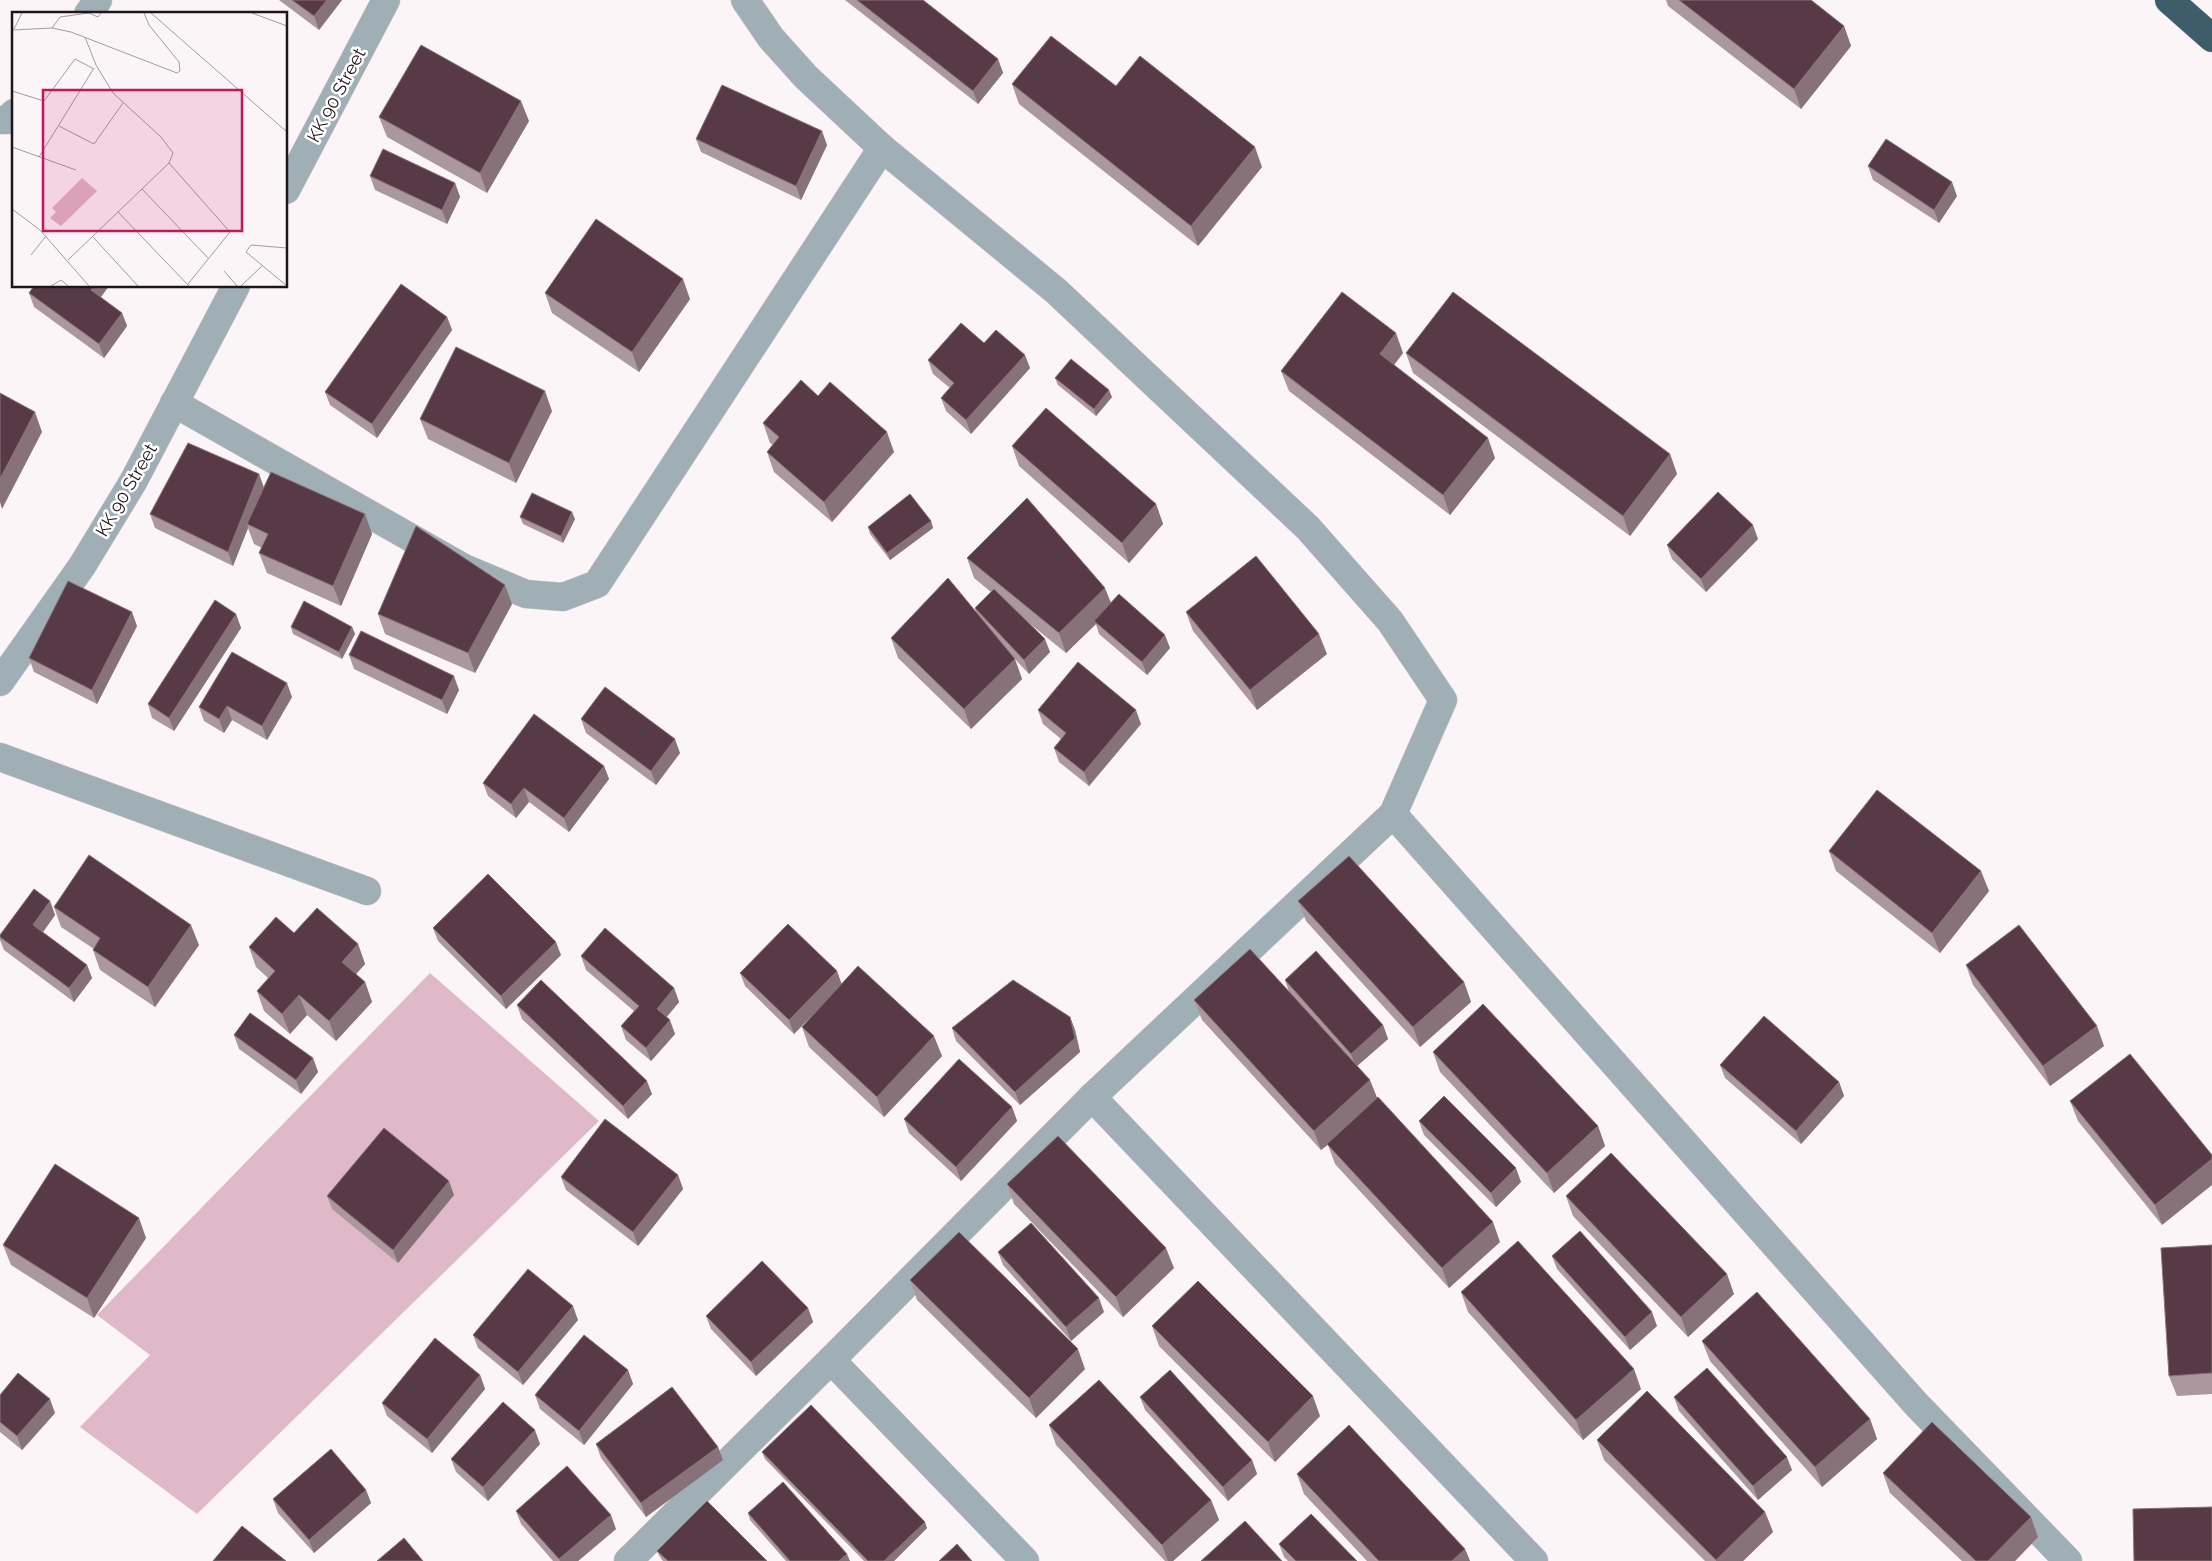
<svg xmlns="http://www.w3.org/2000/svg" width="2212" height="1561" font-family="Raleway,sans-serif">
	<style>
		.garden { fill: #dfb9c7 }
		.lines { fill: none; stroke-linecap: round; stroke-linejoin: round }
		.minor-casing { stroke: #d9d1d3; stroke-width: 29 }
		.highway-casing { stroke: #d9d1d3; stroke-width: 29 }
		.minor { stroke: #a0afb6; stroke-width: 28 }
		.highway { stroke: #3d5d6b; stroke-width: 28 }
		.wall { fill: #aa989e }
		.shaded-wall { fill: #88727a }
		.building { fill: #573a45; stroke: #88727a }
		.labels { text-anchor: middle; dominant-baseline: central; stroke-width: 5; stroke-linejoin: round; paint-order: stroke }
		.street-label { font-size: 18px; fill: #201419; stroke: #fff }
		.inset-road { fill: none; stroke: #a49b9e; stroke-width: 1 }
		.view { fill: #c2185b; fill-opacity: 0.15; stroke: #c2185b; stroke-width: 2.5 }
		.inset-edge { fill: none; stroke: #201419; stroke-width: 2.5 }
	</style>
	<rect width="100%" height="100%" fill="#fcf5f7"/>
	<polygon class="garden" points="430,973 599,1121 197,1514 80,1427 150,1355 97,1315"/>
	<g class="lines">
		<defs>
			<g id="minor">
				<polyline points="88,14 98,0"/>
				<polyline points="0,120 7,120 14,113"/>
				<polyline points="286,190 386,0"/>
				<polyline points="174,403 464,568 526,594 563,597 597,584 882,148"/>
				<polyline points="0,682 82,566 133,482 236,286"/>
				<polyline points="0,757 367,891"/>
				<polyline points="1393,814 1916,1404 2068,1561"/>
				<polyline points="1092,1097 1534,1561"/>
				<polyline points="831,1360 1025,1561"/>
				<polyline points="628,1561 831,1360 1092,1097 1393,814 1443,700 1390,621 1308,528 1056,291 882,148 806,77 771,38 745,0"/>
			</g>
			<polyline id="highway" points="2169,0 2212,38"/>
		</defs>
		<use href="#minor" class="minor-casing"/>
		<use href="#highway" class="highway-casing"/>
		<use href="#minor" class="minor"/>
		<use href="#highway" class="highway"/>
	</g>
	<g class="wall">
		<polygon points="279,0 342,0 319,30"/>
		<polygon points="845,0 923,0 998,59 1003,73 978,104"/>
		<polygon points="1666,0 1811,0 1844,26 1851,46 1801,109 1668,6"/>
		<polygon points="1012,84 1116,86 1262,167 1198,246 1019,104"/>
		<polygon points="379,117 529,121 487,193 387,137"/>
		<polygon points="696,139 827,145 801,200 701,152"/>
		<polygon points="1868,166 1957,196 1939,223 1873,180"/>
		<polygon points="370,176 455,183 460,197 447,224 375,190"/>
		<polygon points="29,293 101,298 122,313 127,326 104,358 34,307"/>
		<polygon points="545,293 690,299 639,372 552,313"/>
		<polygon points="447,317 452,330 377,438 330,405 325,392"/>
		<polygon points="1403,353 1394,365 1495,458 1450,515 1289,391 1281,371"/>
		<polygon points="1406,353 1670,454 1677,474 1630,536 1413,373"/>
		<polygon points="928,360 1030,368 971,434 946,411 941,398 950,388 933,374"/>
		<polygon points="1055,378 1112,397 1096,416 1058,385"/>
		<polygon points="818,396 894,452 832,522 774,472 767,452 773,445 770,443 763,423"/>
		<polygon points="552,411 516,483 428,439 420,419"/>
		<polygon points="1012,446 1156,504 1163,524 1129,563 1019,466"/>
		<polygon points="259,474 264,488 365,514 372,534 341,606 267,573 259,553 262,548 254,544 248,528 233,566 155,528 150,514"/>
		<polygon points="520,517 575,519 563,543 523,524"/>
		<polygon points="931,521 933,528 890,560 870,534 868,527"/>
		<polygon points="1758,539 1706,592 1672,559 1667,545"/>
		<polygon points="967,558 1111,602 1170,648 1147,675 1099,634 1096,624 1066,653 1024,619 1050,652 1029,674 1014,658 1022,679 971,729 898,658 891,638 976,612 975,608 991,592 974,578"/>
		<polygon points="512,604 475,673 385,634 378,614"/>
		<polygon points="1186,612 1327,654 1257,710 1193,631"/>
		<polygon points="236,614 241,628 174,731 152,718 148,704"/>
		<polygon points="137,626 97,704 34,672 29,658"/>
		<polygon points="291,627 352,627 355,634 342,659 293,634"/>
		<polygon points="349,655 459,690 447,714 354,669"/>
		<polygon points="292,697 267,740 232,720 224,733 204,721 199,707"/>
		<polygon points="1038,710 1141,724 1089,786 1059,762 1054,748 1061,739 1043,724"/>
		<polygon points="581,719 680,753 656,785 586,733"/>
		<polygon points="604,766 609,779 569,832 529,802 516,818 488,796 483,783"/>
		<polygon points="1829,851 1989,891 1940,953 1836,871"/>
		<polygon points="50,901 55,915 43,932 87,965 92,978 74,1002 4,950 0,940 0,935"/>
		<polygon points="1298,901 1464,982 1471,1002 1420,1047 1306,921"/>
		<polygon points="54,907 199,945 155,1007 100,970 93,950 94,949 61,927"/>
		<polygon points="433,928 561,955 506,1009 438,941"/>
		<polygon points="294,933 358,944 365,964 356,974 365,982 372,1002 336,1041 307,1015 290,1034 264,1011 257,991 268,978 256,967 249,947"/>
		<polygon points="581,956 674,988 679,1002 667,1017 675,1034 651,1061 626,1040 621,1026 634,1011 586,970"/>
		<polygon points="1966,965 2104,1046 2050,1086 1973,985"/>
		<polygon points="837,971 841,984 942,1056 884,1117 809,1047 802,1027 820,1007 794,1034 745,986 740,973"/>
		<polygon points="1285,980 1383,1025 1388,1039 1357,1066 1377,1099 1500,1242 1449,1288 1335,1164 1328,1145 1321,1150 1202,1020 1194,1000 1289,992"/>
		<polygon points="517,1005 652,1094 628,1119 522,1019"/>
		<polygon points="1070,1017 1075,1030 1080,1052 1020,1105 956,1041 952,1028"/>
		<polygon points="234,1035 313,1058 318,1072 301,1094 239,1049"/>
		<polygon points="1433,1052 1598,1126 1605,1146 1554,1193 1440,1072"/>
		<polygon points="2130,1054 2162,1225 2078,1121 2070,1101"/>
		<polygon points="1720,1065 1839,1082 1844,1096 1801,1144 1725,1078"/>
		<polygon points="1012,1107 1017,1121 961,1181 909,1133 904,1119"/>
		<polygon points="1419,1121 1521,1182 1496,1207 1424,1135"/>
		<polygon points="678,1175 683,1189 638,1246 566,1190 561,1177"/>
		<polygon points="1007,1184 1174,1268 1123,1317 1014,1204"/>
		<polygon points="454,1195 398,1263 332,1209 327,1196"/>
		<polygon points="1566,1196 1734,1294 1688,1337 1573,1216"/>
		<polygon points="146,1238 94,1318 11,1265 3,1245"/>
		<polygon points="2212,1245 2212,1394 2177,1396 2169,1376"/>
		<polygon points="998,1252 1104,1312 1071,1341 1003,1265"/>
		<polygon points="1552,1256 1657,1326 1630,1350 1557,1269"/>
		<polygon points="910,1280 1085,1369 1036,1418 917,1300"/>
		<polygon points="1461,1292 1641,1389 1583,1440 1468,1312"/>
		<polygon points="808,1308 813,1322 756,1376 711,1329 706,1316"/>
		<polygon points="578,1320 523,1385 478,1348 473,1335"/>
		<polygon points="1152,1326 1320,1416 1275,1462 1159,1346"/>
		<polygon points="1702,1341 1870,1419 1877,1439 1822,1487 1710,1361"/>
		<polygon points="628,1370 633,1384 584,1445 540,1409 535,1395"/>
		<polygon points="480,1375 485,1389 432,1453 387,1416 382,1403"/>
		<polygon points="0,1395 55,1413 22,1450 0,1432"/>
		<polygon points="1140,1397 1252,1460 1257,1474 1228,1501 1145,1410"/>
		<polygon points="1674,1397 1792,1470 1758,1500 1679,1411"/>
		<polygon points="1049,1425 1211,1500 1219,1520 1173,1561 1165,1561 1056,1445"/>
		<polygon points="1597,1440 1765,1512 1773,1532 1743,1561 1705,1561 1604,1460"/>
		<polygon points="540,1444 488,1501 456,1472 451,1459"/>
		<polygon points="596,1444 718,1447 723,1460 646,1517 601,1458"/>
		<polygon points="762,1452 927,1528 894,1561 864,1561 765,1459"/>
		<polygon points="1883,1473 2038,1537 2015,1561 1962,1561 1890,1493"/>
		<polygon points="1297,1474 1465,1549 1470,1561 1367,1561 1304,1494"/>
		<polygon points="366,1490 371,1503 314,1553 278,1513 273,1499"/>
		<polygon points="516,1511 616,1529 578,1561 553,1561 521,1524"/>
		<polygon points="748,1513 850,1561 786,1561 750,1520"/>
		<polygon points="1279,1544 1357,1561 1288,1561 1284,1557"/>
		<polygon points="657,1551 767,1561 663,1561 660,1557"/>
	</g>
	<g class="shaded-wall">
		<polygon points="327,0 342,0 319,30 314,16"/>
		<polygon points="1844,26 1851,46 1801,109 1794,89"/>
		<polygon points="998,59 1003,73 978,104 973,91"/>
		<polygon points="521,101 529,121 487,193 480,173"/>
		<polygon points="822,131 827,145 801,200 796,186"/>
		<polygon points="1255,147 1262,167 1198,246 1191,226"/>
		<polygon points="1952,182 1957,196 1939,223 1934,210"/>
		<polygon points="455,183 460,197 447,224 442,210"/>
		<polygon points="683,279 690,299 639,372 632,352"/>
		<polygon points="94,286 109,286 96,304 91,290"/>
		<polygon points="122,313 127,326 104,358 99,344"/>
		<polygon points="447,317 452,330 377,438 372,424"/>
		<polygon points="1396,333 1403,353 1387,374 1380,354"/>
		<polygon points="1025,355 1030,368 971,434 966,420"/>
		<polygon points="1109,390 1112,397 1096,416 1094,409"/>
		<polygon points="545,391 552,411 516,483 509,463"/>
		<polygon points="35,412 42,432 2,509 0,502 0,479"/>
		<polygon points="887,432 894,452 832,522 824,502"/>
		<polygon points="1488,438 1495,458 1450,515 1443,495"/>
		<polygon points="1670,454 1677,474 1630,536 1623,516"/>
		<polygon points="259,474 264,488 247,524 248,528 233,566 228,552"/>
		<polygon points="1156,504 1163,524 1129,563 1122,543"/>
		<polygon points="572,512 575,519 563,543 561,536"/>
		<polygon points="365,514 372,534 341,606 333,586"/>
		<polygon points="931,521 933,528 890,560 887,553"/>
		<polygon points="1753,525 1758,539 1706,592 1701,579"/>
		<polygon points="505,585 512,604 475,673 468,653"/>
		<polygon points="1105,588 1113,608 1094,621 1096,624 1066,653 1059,633"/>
		<polygon points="132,612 137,626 97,704 92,690"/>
		<polygon points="236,614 241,628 174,731 169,718"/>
		<polygon points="352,627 355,634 342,659 339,652"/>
		<polygon points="1319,634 1327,654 1257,710 1250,690"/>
		<polygon points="1165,635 1170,648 1147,675 1142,662"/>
		<polygon points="1045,639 1050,652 1029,674 1024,660"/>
		<polygon points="1015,659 1022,679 971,729 964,709"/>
		<polygon points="454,676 459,690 447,714 442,700"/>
		<polygon points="287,683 292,697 267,740 262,726"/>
		<polygon points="227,706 232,720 224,733 219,719"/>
		<polygon points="1136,710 1141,724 1089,786 1084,772"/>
		<polygon points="675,739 680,753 656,785 651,771"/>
		<polygon points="604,766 609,779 569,832 564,818"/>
		<polygon points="524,788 529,802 516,818 511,804"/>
		<polygon points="1981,871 1989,891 1940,953 1932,933"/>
		<polygon points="50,901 55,915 38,939 33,925"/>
		<polygon points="191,925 199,945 155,1007 148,987"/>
		<polygon points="556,942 561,955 506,1009 501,996"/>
		<polygon points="358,944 365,964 349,982 342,962"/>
		<polygon points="87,965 92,978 74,1002 69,988"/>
		<polygon points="837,971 842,985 794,1034 789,1020"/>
		<polygon points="365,982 372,1002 336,1041 329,1021"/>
		<polygon points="1464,982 1471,1002 1420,1047 1413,1027"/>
		<polygon points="674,988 679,1002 662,1022 657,1009"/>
		<polygon points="299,995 307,1015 290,1034 282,1014"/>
		<polygon points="1070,1017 1075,1030 1080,1052 1020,1105 1015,1092"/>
		<polygon points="670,1020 675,1034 651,1061 646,1048"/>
		<polygon points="1383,1025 1388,1039 1356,1067 1351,1054"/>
		<polygon points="2097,1026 2104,1046 2050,1086 2043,1066"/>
		<polygon points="934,1036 942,1056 884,1117 877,1097"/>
		<polygon points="313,1058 318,1072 301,1094 296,1080"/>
		<polygon points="1370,1080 1378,1100 1321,1150 1314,1131"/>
		<polygon points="647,1081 652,1094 628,1119 623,1106"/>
		<polygon points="1839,1082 1844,1096 1801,1144 1796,1131"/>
		<polygon points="1012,1107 1017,1121 961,1181 956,1167"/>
		<polygon points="1598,1126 1605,1146 1554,1193 1547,1173"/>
		<polygon points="2212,1159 2212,1185 2162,1225 2155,1205"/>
		<polygon points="1516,1168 1521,1182 1496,1207 1491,1193"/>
		<polygon points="678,1175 683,1189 638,1246 633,1232"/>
		<polygon points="449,1181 454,1195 398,1263 393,1250"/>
		<polygon points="139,1218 146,1238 94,1318 87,1298"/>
		<polygon points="1493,1222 1500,1242 1449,1288 1442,1268"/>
		<polygon points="1166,1248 1174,1268 1123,1317 1116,1297"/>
		<polygon points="1727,1274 1734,1294 1688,1337 1681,1317"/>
		<polygon points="1099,1298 1104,1312 1071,1341 1066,1327"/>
		<polygon points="573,1306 578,1320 523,1385 518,1372"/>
		<polygon points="808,1308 813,1322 756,1376 751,1362"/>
		<polygon points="1652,1312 1657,1326 1630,1350 1625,1337"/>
		<polygon points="1078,1349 1085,1369 1036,1418 1029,1398"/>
		<polygon points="1634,1369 1641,1389 1583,1440 1576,1420"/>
		<polygon points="628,1370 633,1384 584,1445 579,1431"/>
		<polygon points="480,1375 485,1389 432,1453 427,1439"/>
		<polygon points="1313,1396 1320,1416 1275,1462 1268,1442"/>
		<polygon points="50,1399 55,1413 22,1450 17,1436"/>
		<polygon points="1870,1419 1877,1439 1822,1487 1815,1467"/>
		<polygon points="535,1430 540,1444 488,1501 483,1487"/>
		<polygon points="718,1447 723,1460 646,1517 641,1503"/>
		<polygon points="1787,1457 1792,1470 1758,1500 1753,1486"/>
		<polygon points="1252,1460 1257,1474 1228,1501 1223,1487"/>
		<polygon points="366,1490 371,1503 314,1553 309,1540"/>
		<polygon points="1211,1500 1219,1520 1173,1561 1168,1561 1162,1545"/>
		<polygon points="1765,1512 1773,1532 1743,1561 1716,1561 1716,1560"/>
		<polygon points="611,1515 616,1529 578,1561 560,1561 559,1559"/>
		<polygon points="2031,1517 2038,1537 2015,1561 1988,1561"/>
		<polygon points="925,1522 927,1528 894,1561 884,1561"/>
		<polygon points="1465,1549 1470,1561 1452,1561"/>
		<polygon points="847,1554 850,1561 839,1561"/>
	</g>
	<g class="building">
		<polygon points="292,0 327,0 314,16"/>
		<polygon points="857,0 923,0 998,59 973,91"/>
		<polygon points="1679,0 1811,0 1844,26 1794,89"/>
		<polygon points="1051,36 1116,86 1140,56 1255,147 1191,226 1012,84"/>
		<polygon points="421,45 521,101 480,173 379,117"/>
		<polygon points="722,85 822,131 796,186 696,139"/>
		<polygon points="1886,139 1952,182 1934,210 1868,166"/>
		<polygon points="383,149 455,183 442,210 370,176"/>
		<polygon points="596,219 683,279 632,352 545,293"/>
		<polygon points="401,284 447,317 372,424 325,392"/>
		<polygon points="34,286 94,286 91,290 122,313 99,344 29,293"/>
		<polygon points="1342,292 1396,333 1380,354 1488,438 1443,495 1281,371"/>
		<polygon points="1453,292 1670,454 1623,516 1406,353"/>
		<polygon points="961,323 984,343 996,330 1025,355 966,420 941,398 954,383 928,360"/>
		<polygon points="456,347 545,391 509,463 420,419"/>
		<polygon points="1071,359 1109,390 1094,409 1055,378"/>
		<polygon points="801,380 818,396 830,382 887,432 824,502 767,452 779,437 763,423"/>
		<polygon points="0,393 35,412 0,479"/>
		<polygon points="1046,408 1156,504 1122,543 1012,446"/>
		<polygon points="188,443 259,474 228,552 150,514"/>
		<polygon points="271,472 365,514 333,586 259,553 268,534 247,524"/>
		<polygon points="1718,492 1753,525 1701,579 1667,545"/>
		<polygon points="532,493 572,512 561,536 520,517"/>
		<polygon points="910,494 931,521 887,553 868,527"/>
		<polygon points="1027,498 1105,588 1059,633 967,558"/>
		<polygon points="416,526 505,585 468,653 378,614"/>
		<polygon points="1256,556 1319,634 1250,690 1186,612"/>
		<polygon points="948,578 1015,659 964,709 891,638"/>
		<polygon points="68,581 132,612 92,690 29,658"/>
		<polygon points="994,589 1045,639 1024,660 975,608"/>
		<polygon points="1119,594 1165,635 1142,662 1094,621"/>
		<polygon points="215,600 236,614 169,718 148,704"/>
		<polygon points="304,601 352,627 339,652 291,627"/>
		<polygon points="361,631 454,676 442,700 349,655"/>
		<polygon points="232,652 287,683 262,726 227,706 219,719 199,707"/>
		<polygon points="1078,662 1136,710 1084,772 1054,748 1066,733 1038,710"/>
		<polygon points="605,687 675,739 651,771 581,719"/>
		<polygon points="534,714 604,766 564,818 524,788 511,804 483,783"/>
		<polygon points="1877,790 1981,871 1932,933 1829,851"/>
		<polygon points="89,855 191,925 148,987 93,950 100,938 54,907"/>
		<polygon points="1349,856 1464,982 1413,1027 1298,901"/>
		<polygon points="488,874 556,942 501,996 433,928"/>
		<polygon points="34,889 50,901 33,925 87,965 69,988 0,937 0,935"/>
		<polygon points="317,908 358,944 342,962 365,982 329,1021 299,995 282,1014 257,991 275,971 249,947 276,917 294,933"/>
		<polygon points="788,924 837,971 789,1020 740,973"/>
		<polygon points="2019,925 2097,1026 2043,1066 1966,965"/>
		<polygon points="605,928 674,988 657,1009 670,1020 646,1048 621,1026 639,1006 581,956"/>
		<polygon points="1250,949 1370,1080 1314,1131 1194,1000"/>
		<polygon points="1316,951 1383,1025 1351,1054 1285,980"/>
		<polygon points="858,966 934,1036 877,1097 802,1027"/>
		<polygon points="541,980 647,1081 623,1106 517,1005"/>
		<polygon points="1013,980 1070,1017 1075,1038 1015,1092 952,1028"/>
		<polygon points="1483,1004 1598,1126 1547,1173 1433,1052"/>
		<polygon points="250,1013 313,1058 296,1080 234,1035"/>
		<polygon points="1764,1016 1839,1082 1796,1131 1720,1065"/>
		<polygon points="2130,1054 2212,1155 2212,1159 2155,1205 2070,1101"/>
		<polygon points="959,1059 1012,1107 956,1167 904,1119"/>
		<polygon points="1444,1096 1516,1168 1491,1193 1419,1121"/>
		<polygon points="1378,1097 1493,1222 1442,1268 1327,1144"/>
		<polygon points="605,1119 678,1175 633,1232 561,1177"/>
		<polygon points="384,1128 449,1181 393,1250 327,1196"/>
		<polygon points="1058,1136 1166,1248 1116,1297 1007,1184"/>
		<polygon points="1611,1153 1727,1274 1681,1317 1566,1196"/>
		<polygon points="55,1164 139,1218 87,1298 3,1245"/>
		<polygon points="1031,1223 1099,1298 1066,1327 998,1252"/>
		<polygon points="1580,1231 1652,1312 1625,1337 1552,1256"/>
		<polygon points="959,1232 1078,1349 1029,1398 910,1280"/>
		<polygon points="1518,1241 1634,1369 1576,1420 1461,1292"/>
		<polygon points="2212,1245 2212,1373 2169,1376 2161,1248"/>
		<polygon points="762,1261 808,1308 751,1362 706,1316"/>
		<polygon points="528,1269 573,1306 518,1372 473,1335"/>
		<polygon points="1198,1281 1313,1396 1268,1442 1152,1326"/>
		<polygon points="1757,1292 1870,1419 1815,1467 1702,1341"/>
		<polygon points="584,1335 628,1370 579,1431 535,1395"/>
		<polygon points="435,1338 480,1375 427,1439 382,1403"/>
		<polygon points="1707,1368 1787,1457 1753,1486 1674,1397"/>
		<polygon points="1170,1370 1252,1460 1223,1487 1140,1397"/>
		<polygon points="18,1373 50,1399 17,1436 0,1422 0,1395"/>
		<polygon points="1099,1380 1211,1500 1162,1545 1049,1425"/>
		<polygon points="672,1387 718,1447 641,1503 596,1444"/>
		<polygon points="1647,1391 1765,1512 1716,1560 1597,1440"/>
		<polygon points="503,1402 535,1430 483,1487 451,1459"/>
		<polygon points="811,1405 925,1522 884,1561 868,1561 762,1452"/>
		<polygon points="1932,1422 2031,1517 1988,1561 1976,1561 1883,1473"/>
		<polygon points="1349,1425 1465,1549 1452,1561 1379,1561 1297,1474"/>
		<polygon points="331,1449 366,1490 309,1540 273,1499"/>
		<polygon points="567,1466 611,1515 559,1559 516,1511"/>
		<polygon points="783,1482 847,1554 839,1561 790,1561 748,1513"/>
		<polygon points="707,1501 767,1561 668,1561 657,1551"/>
		<polygon points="2212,1507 2212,1561 2134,1561 2133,1509"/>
		<polygon points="1311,1514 1357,1561 1296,1561 1279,1544"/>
		<polygon points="1245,1521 1282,1561 1201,1561"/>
		<polygon points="242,1526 286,1561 213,1561"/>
		<polygon points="404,1538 423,1561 377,1561"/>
		<polygon points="957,1544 972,1561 939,1561"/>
	</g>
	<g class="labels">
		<g class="street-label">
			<text transform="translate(336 95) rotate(-62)">KK 90 Street</text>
			<text transform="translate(126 490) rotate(-60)">KK 90 Street</text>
		</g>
	</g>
	<g transform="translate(12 12)">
		<rect width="275" height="275" fill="#fcf5f7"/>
		<path d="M 70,166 L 85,179 L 49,214 L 38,206 L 44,200 L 40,196 Z" fill="#dfb9c7"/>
		<path class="inset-road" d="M 139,1 L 275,120M 240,1 L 275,14M 40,16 L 48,5 L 77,1 L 86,5 L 89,1M 2,17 L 10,1M 0,18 L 40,16 L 59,20 L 165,61 L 168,59 L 167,50 L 137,13 L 132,1M 0,79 L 32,89 L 63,47 L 82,57M 47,114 L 82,132 L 111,91M 0,135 L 64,158M 27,145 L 82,56M 157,151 L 218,220 L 176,272M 130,177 L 196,246M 0,197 L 28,218 L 77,274M 106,200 L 177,274M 81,225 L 126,274M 275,236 L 239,233 L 234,240 L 275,274M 19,243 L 34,224M 56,248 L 157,151 L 161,141 L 149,125 L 101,81 L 84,53 L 73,25M 212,259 L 225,274M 39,274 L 49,268 L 56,274M 229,274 L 250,254"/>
		<path class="view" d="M 31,78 L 230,78 L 230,219 L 31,219 Z"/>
		<rect width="275" height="275" class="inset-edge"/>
	</g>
</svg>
